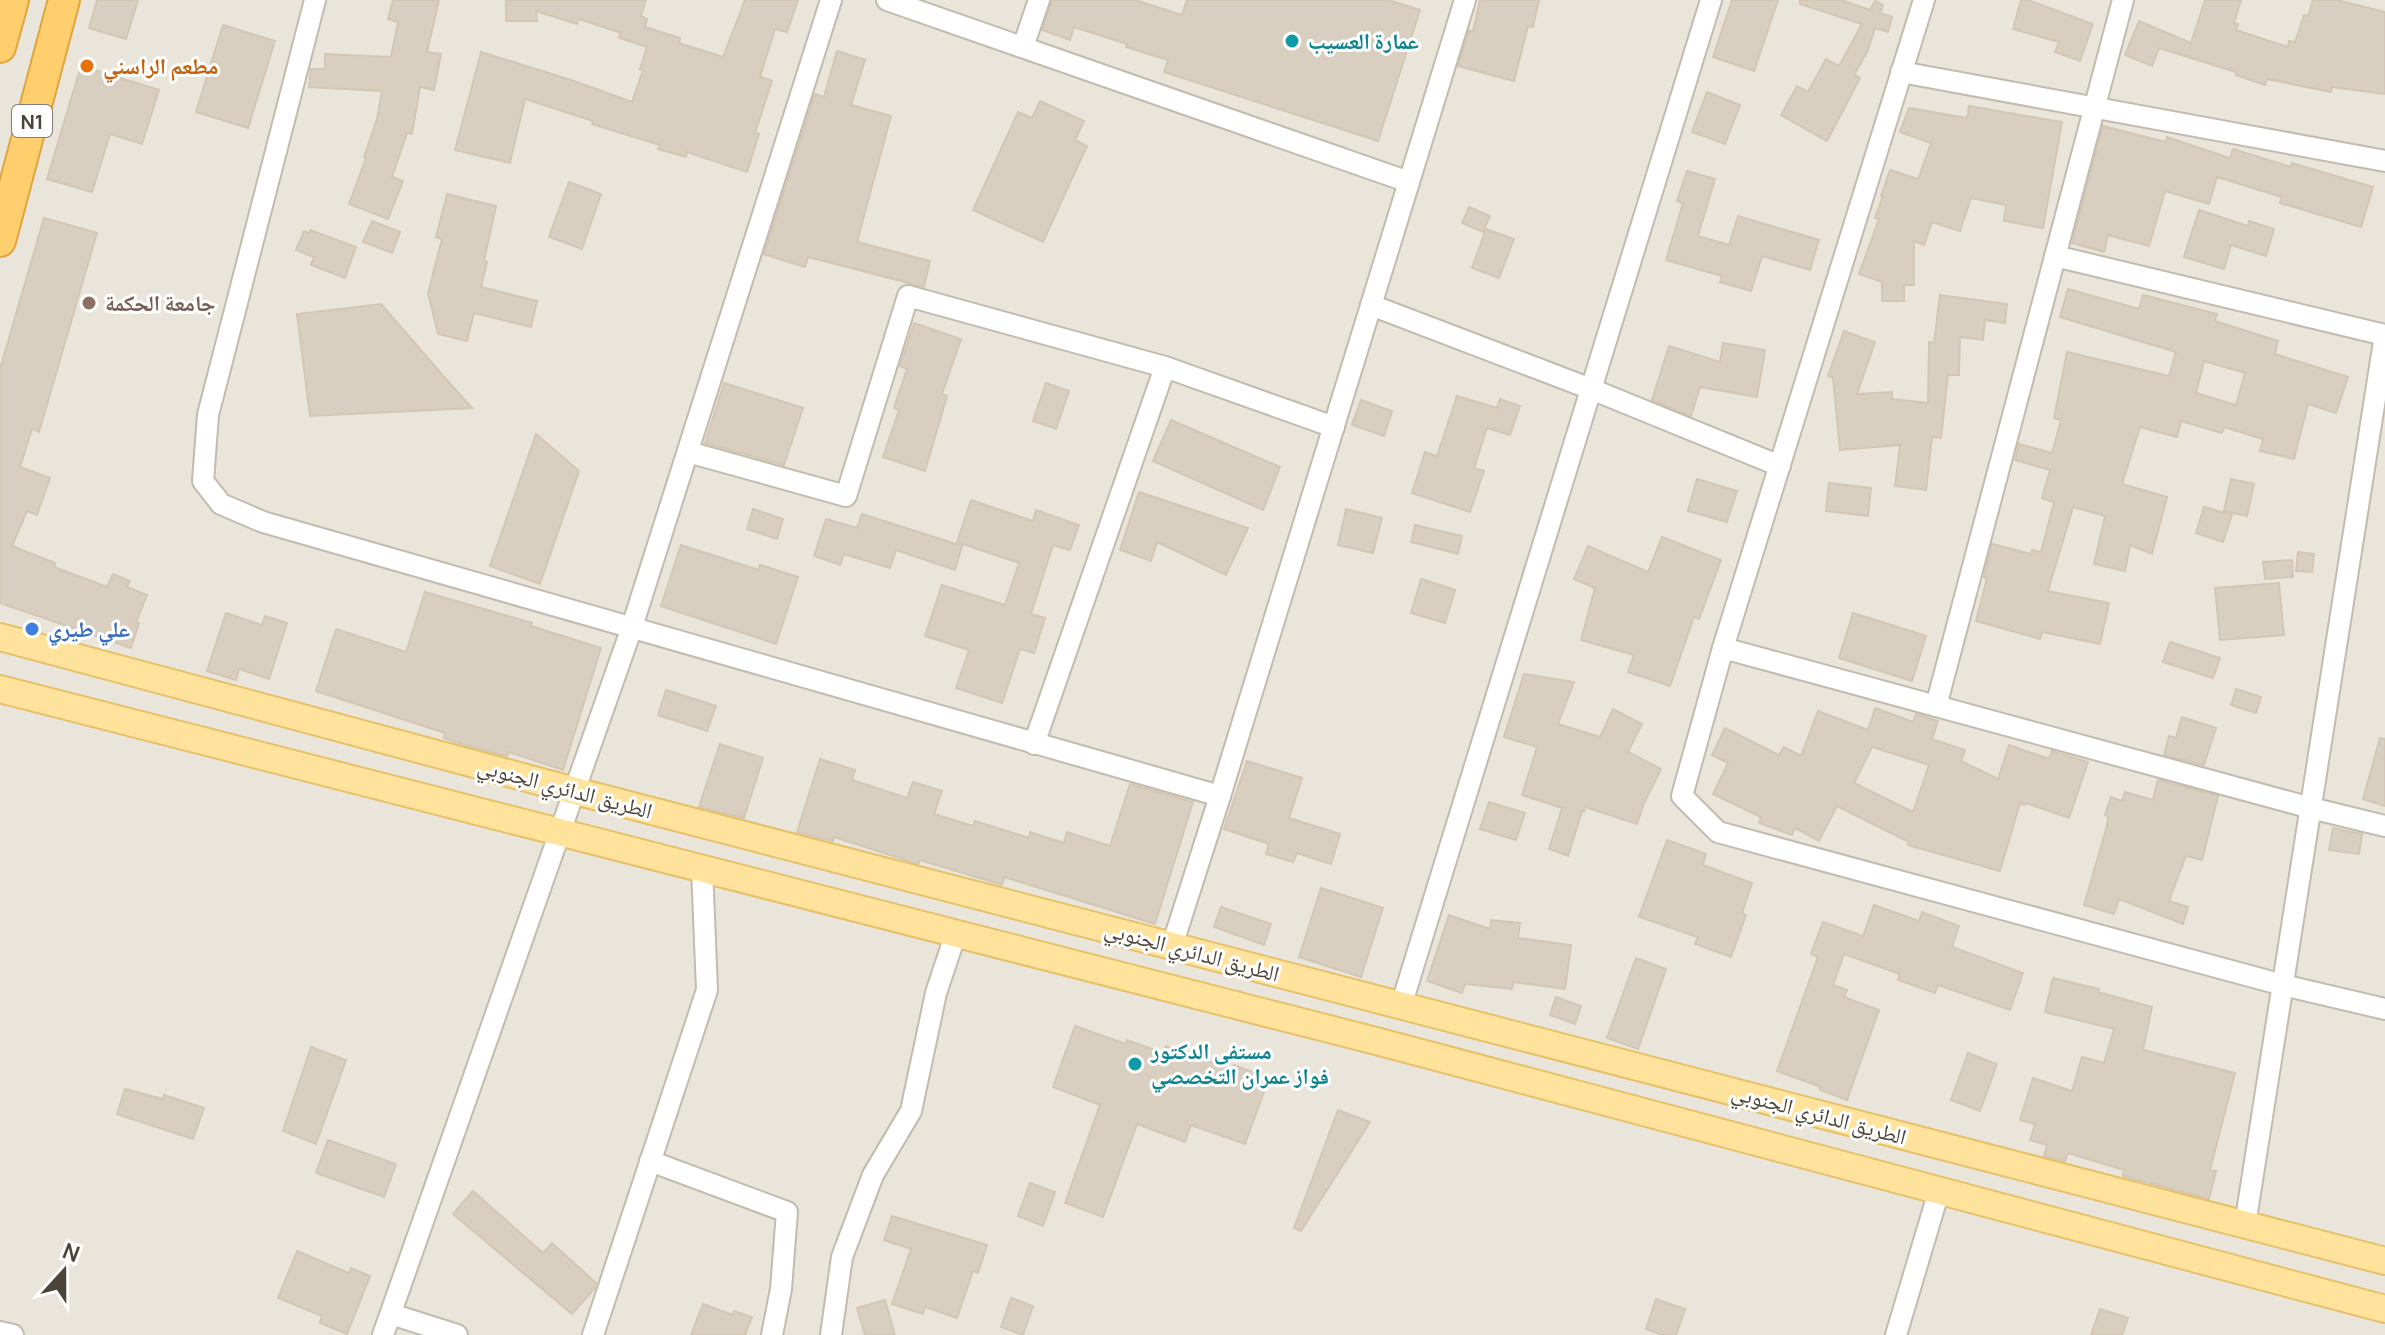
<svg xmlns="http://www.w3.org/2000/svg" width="2385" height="1335" font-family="Manrope,'Noto Naskh Arabic',sans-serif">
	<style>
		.residential { fill: #eae5da }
		.building { fill: #d8cfc1; stroke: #d3c7b4; stroke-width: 2; fill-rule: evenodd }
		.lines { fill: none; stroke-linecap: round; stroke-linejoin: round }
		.minor-casing { stroke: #c2bbae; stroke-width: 24 }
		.major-casing { stroke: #e6c16a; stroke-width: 30 }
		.highway-casing { stroke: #e0a43c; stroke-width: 34 }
		.minor { stroke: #fff; stroke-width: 20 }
		.major { stroke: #ffe39c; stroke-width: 26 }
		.highway { stroke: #ffcf6e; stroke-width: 30 }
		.culture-dot { fill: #0f9aa8; stroke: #fff; stroke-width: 3 }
		.food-dot { fill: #e8710a; stroke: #fff; stroke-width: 3 }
		.education-dot { fill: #8d6e63; stroke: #fff; stroke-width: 3 }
		.shop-dot { fill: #3f7fe0; stroke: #fff; stroke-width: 3 }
		.labels { text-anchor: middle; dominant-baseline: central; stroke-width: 6; stroke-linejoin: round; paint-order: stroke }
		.shield { fill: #fff; stroke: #817c74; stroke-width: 2 }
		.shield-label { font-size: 20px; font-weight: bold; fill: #4b4439 }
		.culture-label { font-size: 22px; font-weight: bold; fill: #0d838f; stroke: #fff; text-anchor: start }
		.food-label { font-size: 22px; font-weight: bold; fill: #c56008; stroke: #fff; text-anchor: start }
		.education-label { font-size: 22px; font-weight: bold; fill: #785e54; stroke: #fff; text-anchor: start }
		.shop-label { font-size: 22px; font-weight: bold; fill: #366cbe; stroke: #fff; text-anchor: start }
		.street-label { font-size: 22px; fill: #4b4439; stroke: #fff }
	</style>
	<rect width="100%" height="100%" fill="#f6f3ec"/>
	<rect class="residential" x="0" y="0" width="2385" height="1335"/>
	<g class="building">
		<polygon points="97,0 138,0 126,39 89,28"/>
		<polygon points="393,0 439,0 427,52 441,54 434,90 420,87 412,134 407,133 392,177 403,181 388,219 349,204 366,158 364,157 377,119 382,91 309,87 311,69 325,69 325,54 391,57 398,22 388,19"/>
		<polygon points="506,0 646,0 641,16 647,19 645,27 680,38 679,43 723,57 745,0 798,0 787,32 775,29 760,77 772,81 755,133 759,134 747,172 687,152 686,157 658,149 660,145 592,124 593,121 525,99 510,163 455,150 481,52 574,81 632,102 643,70 640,69 647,47 619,38 621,33 579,19 577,24 536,11 537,21 506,21"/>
		<polygon points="1052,0 1135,0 1182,15 1187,0 1388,0 1420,10 1378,141 1164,72 1168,60 1126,47 1127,44 1074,27 1070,40 1042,30"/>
		<polygon points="1480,0 1539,0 1533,27 1528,26 1514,81 1458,66 1469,30 1473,32"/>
		<polygon points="1732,0 1778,0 1754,71 1713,57"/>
		<polygon points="1800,0 1841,0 1870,10 1875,1 1883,5 1880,13 1892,17 1888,32 1875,28 1868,50 1854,75 1860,78 1827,141 1781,115 1797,86 1808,92 1826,59 1839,66 1862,24 1800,4"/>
		<polygon points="2021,0 2028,0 2093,24 2080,61 2055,52 2059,42 2013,29"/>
		<polygon points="2205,0 2241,0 2234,23 2238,24 2236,30 2288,47 2289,41 2295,42 2304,15 2308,16 2313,0 2337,0 2385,12 2385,94 2332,87 2331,92 2267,79 2265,85 2236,75 2236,72 2159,48 2152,66 2125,55 2139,21 2191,43"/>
		<polygon points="223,25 275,41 248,128 196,112"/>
		<polygon points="837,51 865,60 851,105 891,116 857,242 930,261 924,287 808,257 805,267 764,254 815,94 824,97"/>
		<polygon points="81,66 159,90 142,144 110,134 92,192 47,179"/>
		<polygon points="1707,92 1740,105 1725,144 1692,132"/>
		<polygon points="1040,101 1084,121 1075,140 1087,146 1043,242 973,210 1018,112 1032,118"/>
		<polygon points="1969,106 2062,122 2043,228 2004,221 2006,205 1971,198 1960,231 1932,222 1924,245 1914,241 1914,285 1904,285 1904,301 1882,301 1882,282 1859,274 1879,219 1875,218 1883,196 1881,196 1890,170 1918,179 1931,143 1900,132 1909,108 1967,118"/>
		<polygon points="2103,126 2166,142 2167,137 2230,158 2233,149 2291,167 2292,163 2373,187 2361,227 2280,203 2282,197 2217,177 2209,204 2165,191 2149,246 2108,235 2104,252 2072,243"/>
		<polygon points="1687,171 1715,179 1698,236 1729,245 1738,216 1819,240 1810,270 1762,256 1751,291 1720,282 1722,276 1666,260 1683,203 1677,201"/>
		<polygon points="569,182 601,194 582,249 549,237"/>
		<polygon points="447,194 496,206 484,261 487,262 481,287 537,301 531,327 474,313 467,341 438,334 428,293 442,239 436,237"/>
		<polygon points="1469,207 1490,216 1483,232 1462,223"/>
		<polygon points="2199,210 2248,226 2249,221 2274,229 2266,256 2231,245 2224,269 2184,257"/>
		<polygon points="44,218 97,233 39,432 32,429 20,467 50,478 37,515 27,511 12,546 55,563 54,567 107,587 113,574 130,581 127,587 147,595 136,622 139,623 131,648 0,603 0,369"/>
		<polygon points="372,221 400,232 392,253 363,242"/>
		<polygon points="1486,229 1514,239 1499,278 1472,268"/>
		<polygon points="310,230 356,247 345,278 311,265 314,257 296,250 304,231 309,233"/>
		<path d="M 2068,289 L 2139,309 L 2143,295 L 2217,314 L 2215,321 L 2278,341 L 2275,354 L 2348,377 L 2336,413 L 2308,404 L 2294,459 L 2260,451 L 2263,439 L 2224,427 L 2222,433 L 2181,421 L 2177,437 L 2140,427 L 2122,484 L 2167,497 L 2152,554 L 2130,545 L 2125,571 L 2094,564 L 2105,516 L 2073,507 L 2048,591 L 2109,603 L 2100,644 L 2042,632 L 2040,639 L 1976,621 L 1987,578 L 1984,577 L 1992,544 L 2031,554 L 2032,550 L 2041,552 L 2054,502 L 2042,498 L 2050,470 L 2015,460 L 2019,444 L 2052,453 L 2061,420 L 2054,418 L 2067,352 L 2169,376 L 2176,352 L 2060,317 ZM 2204,361 L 2245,373 L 2236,405 L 2196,393 Z"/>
		<polygon points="1940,295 2007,304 2005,323 1985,320 1983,340 1960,337 1959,375 1948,375 1941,438 1932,437 1926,490 1895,486 1900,445 1840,450 1833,378 1828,376 1844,331 1875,342 1857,394 1892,392 1892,399 1928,403 1929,342 1934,343"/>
		<polygon points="381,304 445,378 472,408 310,416 297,314"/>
		<polygon points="914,323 961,339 942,394 947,396 925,471 883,457 899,410 894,408 907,369 900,366"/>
		<polygon points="1723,343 1765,350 1757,397 1700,387 1691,416 1652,400 1669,346 1720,362"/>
		<polygon points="724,383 803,408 784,465 705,443"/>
		<polygon points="1046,383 1069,391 1056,429 1033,421"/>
		<polygon points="1457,396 1497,408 1500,399 1520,406 1510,435 1487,428 1474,468 1484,471 1470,512 1412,493 1425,452 1437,456"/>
		<polygon points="1361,400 1392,411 1384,436 1352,425"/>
		<polygon points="1171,420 1280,467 1263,510 1153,461"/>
		<polygon points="536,434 579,471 540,584 490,566"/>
		<polygon points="1697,479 1737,491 1727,522 1688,511"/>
		<polygon points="2231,479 2254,484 2247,516 2224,511"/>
		<polygon points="1829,483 1871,488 1868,516 1826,511"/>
		<polygon points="1139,492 1248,528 1226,575 1157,542 1151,561 1120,550"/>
		<polygon points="971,500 1033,521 1036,510 1079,525 1070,550 1053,545 1031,614 1045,618 1034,653 1020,649 1002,703 956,688 969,650 925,636 942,585 1005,605 1019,563 957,542"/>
		<polygon points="2204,507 2232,515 2223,542 2196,533"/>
		<polygon points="753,509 783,519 777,539 747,529"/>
		<polygon points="1346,509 1382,518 1373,553 1338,545"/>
		<polygon points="862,514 962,546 955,570 896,550 890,568 844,554 840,565 814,556 826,519 857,528"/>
		<polygon points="1415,525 1462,536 1458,554 1411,542"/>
		<polygon points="1662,537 1721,560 1699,619 1694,617 1670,686 1628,672 1634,655 1581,640 1595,588 1574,579 1588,546 1648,572"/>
		<polygon points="681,545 759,570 760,565 798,577 776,644 661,606"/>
		<polygon points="2298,552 2314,554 2312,572 2296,571"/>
		<polygon points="2292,560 2293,577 2265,579 2263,562"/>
		<polygon points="1421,579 1455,590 1445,623 1411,613"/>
		<polygon points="2279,583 2284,635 2220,640 2215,588"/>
		<polygon points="425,592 532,623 531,626 601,648 563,770 509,752 507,756 468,746 444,738 445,733 316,691 336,629 406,652"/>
		<polygon points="226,613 262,625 265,616 287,623 269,679 239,669 236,680 207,671"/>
		<polygon points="1853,613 1926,636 1912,681 1839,658"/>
		<polygon points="2170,642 2220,658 2213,678 2163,662"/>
		<polygon points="1524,674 1574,682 1558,724 1600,737 1613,709 1642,724 1628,752 1661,769 1644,803 1637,824 1585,807 1584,812 1582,811 1568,856 1549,849 1562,808 1522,795 1537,747 1504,737"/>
		<polygon points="2236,689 2261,697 2256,713 2231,705"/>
		<polygon points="666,690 716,706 707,731 658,715"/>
		<path d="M 1875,708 L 1913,722 L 1916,714 L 1938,721 L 1932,739 L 1965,750 L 1961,761 L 1998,779 L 2009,745 L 2049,759 L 2052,751 L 2088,762 L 2069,818 L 2026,803 L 2025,805 L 2020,803 L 2000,871 L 1908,845 L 1909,842 L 1837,806 L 1819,841 L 1795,828 L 1792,835 L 1759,823 L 1761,817 L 1713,794 L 1728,763 L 1712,755 L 1725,728 L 1779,755 L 1784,747 L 1801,756 L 1818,711 L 1868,730 ZM 1872,747 L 1929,765 L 1913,812 L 1854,783 Z"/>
		<polygon points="2182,717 2216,728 2204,765 2164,755 2169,736 2176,738"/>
		<polygon points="2380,738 2385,739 2385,806 2363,799"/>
		<polygon points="720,744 763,758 744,818 699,807"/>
		<polygon points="820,759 855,770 852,780 907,798 913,782 942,791 934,814 973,826 975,821 1029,838 1030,832 1064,843 1067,832 1110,846 1130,784 1193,802 1155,924 1004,877 1002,885 920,860 918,864 834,837 833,841 797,832"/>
		<polygon points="1247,761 1302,778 1289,818 1340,834 1331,864 1297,853 1293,862 1266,854 1269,844 1224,829"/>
		<polygon points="2158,780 2218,796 2202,860 2186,856 2169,901 2188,907 2183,924 2119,899 2114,914 2084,905 2107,826 2108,816 2105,815 2111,797 2122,801 2125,792 2153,800"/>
		<polygon points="1489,802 1525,813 1516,840 1480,829"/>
		<polygon points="2333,828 2362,834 2359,854 2329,850"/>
		<polygon points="1667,840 1706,854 1703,865 1752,883 1742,913 1746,915 1731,957 1695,944 1698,937 1639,917"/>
		<polygon points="1321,888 1383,908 1361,977 1299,957"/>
		<polygon points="1874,905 1919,921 1922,912 1959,926 1952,947 2023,973 2010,1010 1938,985 1935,993 1898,980 1900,974 1844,954 1833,985 1847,990 1844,997 1879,1010 1847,1100 1820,1090 1821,1087 1777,1071 1818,957 1811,954 1823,922 1863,936"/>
		<polygon points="1221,907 1271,924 1264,945 1214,927"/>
		<polygon points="1449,915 1490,929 1491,920 1520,923 1518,938 1571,945 1565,989 1513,982 1512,989 1465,984 1462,993 1427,981"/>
		<polygon points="1636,958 1666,969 1638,1049 1607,1038"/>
		<polygon points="2053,978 2099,989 2098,992 2152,1007 2143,1050 2235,1073 2210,1170 2216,1171 2209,1199 2123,1176 2124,1170 2068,1153 2065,1161 2044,1156 2047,1145 2030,1140 2035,1124 2020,1120 2033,1078 2072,1091 2082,1057 2104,1063 2114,1029 2045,1012"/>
		<polygon points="1556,997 1581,1006 1575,1024 1550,1015"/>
		<polygon points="1075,1026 1126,1044 1127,1040 1163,1053 1166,1046 1232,1070 1234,1065 1269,1078 1245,1144 1191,1125 1185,1142 1137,1124 1103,1217 1065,1203 1100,1105 1053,1087"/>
		<polygon points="311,1047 346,1060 316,1144 283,1131"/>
		<polygon points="1968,1053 1997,1064 1980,1111 1951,1100"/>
		<polygon points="125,1089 163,1099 164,1095 204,1108 193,1139 117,1114"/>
		<polygon points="1338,1110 1370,1122 1301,1231 1294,1228"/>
		<polygon points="328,1140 396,1164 384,1197 316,1173"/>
		<polygon points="1030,1183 1055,1192 1043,1226 1018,1216"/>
		<polygon points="473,1191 543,1253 552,1243 596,1283 594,1289 572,1314 453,1214"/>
		<polygon points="892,1216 987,1245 978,1273 973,1271 957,1318 925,1307 923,1314 892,1304 911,1249 884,1240"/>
		<polygon points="297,1251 349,1273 351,1268 370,1276 347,1334 320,1323 322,1316 278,1298"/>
		<polygon points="1011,1298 1033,1306 1023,1335 1001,1327"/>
		<polygon points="1656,1299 1685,1309 1676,1335 1662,1335 1646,1329"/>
		<polygon points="885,1300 895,1335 865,1335 857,1308"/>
		<polygon points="703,1304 733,1315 734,1311 752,1317 745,1335 691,1335"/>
		<polygon points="2100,1309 2128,1318 2122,1335 2091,1335"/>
	</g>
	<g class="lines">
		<defs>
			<g id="minor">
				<polyline points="315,0 208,415 203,481 221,504 263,522 1220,796"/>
				<polyline points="887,0 1409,182"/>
				<polyline points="1924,0 1723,648 1682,796 1718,832 2283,985 2385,1009"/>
				<polyline points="1023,47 1039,0"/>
				<polyline points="1901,72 2385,161"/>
				<polyline points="2055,256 2385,335"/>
				<polyline points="1371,305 1591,389 1780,466"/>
				<polyline points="688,452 846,496 908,296 1165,367"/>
				<polyline points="1723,648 2311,808 2385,826"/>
				<polyline points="1936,706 2123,0"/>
				<polyline points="1034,744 1165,367 1334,427"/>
				<polyline points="1172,946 1220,796 1465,0"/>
				<polyline points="1401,1006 1711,0"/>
				<polyline points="650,1161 787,1212 781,1289 772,1335"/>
				<polyline points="2245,1225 2385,335"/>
				<polyline points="391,1314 457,1335"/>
				<polyline points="0,1332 13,1335"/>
				<polyline points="383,1335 631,630 831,0"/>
				<polyline points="593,1335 707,990 702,868"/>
				<polyline points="831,1335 842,1257 873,1175 911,1111 936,993 956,933"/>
				<polyline points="1896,1335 1939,1191"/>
			</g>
			<g id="major">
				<polyline points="0,637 575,791 2385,1261"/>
				<polyline points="0,689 1376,1041 2385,1309"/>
			</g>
			<g id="highway">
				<polyline points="0,47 13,0"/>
				<polyline points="0,241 64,0"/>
			</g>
		</defs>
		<use href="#minor" class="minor-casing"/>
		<use href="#major" class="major-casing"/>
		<use href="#highway" class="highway-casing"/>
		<use href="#minor" class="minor"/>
		<use href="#major" class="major"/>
		<use href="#highway" class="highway"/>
	</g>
	<g class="culture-dot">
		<circle cx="1292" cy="41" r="8"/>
		<circle cx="1135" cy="1064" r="8"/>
	</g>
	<circle class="food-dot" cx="87" cy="66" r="8"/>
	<circle class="education-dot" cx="89" cy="303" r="8"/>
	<circle class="shop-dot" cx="32" cy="629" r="8"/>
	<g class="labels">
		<rect class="shield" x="12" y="105" width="40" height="32" rx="6"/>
		<g class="shield-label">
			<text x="32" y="121">N1</text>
		</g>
		<g class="culture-label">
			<text x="1308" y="41">عمارة العسيب</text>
			<text x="1151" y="1051">مستفى الدكتور<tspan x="1151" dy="25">فواز عمران التخصصي</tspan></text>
		</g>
		<g class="food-label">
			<text x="103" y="66">مطعم الراسني</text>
		</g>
		<g class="education-label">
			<text x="105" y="303">جامعة الحكمة</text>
		</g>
		<g class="shop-label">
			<text x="48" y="629">علي طيري</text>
		</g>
		<g class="street-label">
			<text transform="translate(565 788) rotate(15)">الطريق الدائري الجنوبي</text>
			<text transform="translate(1192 951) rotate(15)">الطريق الدائري الجنوبي</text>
			<text transform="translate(1819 1114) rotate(15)">الطريق الدائري الجنوبي</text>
		</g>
	</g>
	<g transform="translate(64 1271) rotate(21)" stroke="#ffffff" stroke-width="6" paint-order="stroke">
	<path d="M0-6L14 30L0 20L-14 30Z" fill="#4b4439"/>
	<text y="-12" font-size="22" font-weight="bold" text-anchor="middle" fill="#4b4439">N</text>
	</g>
</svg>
